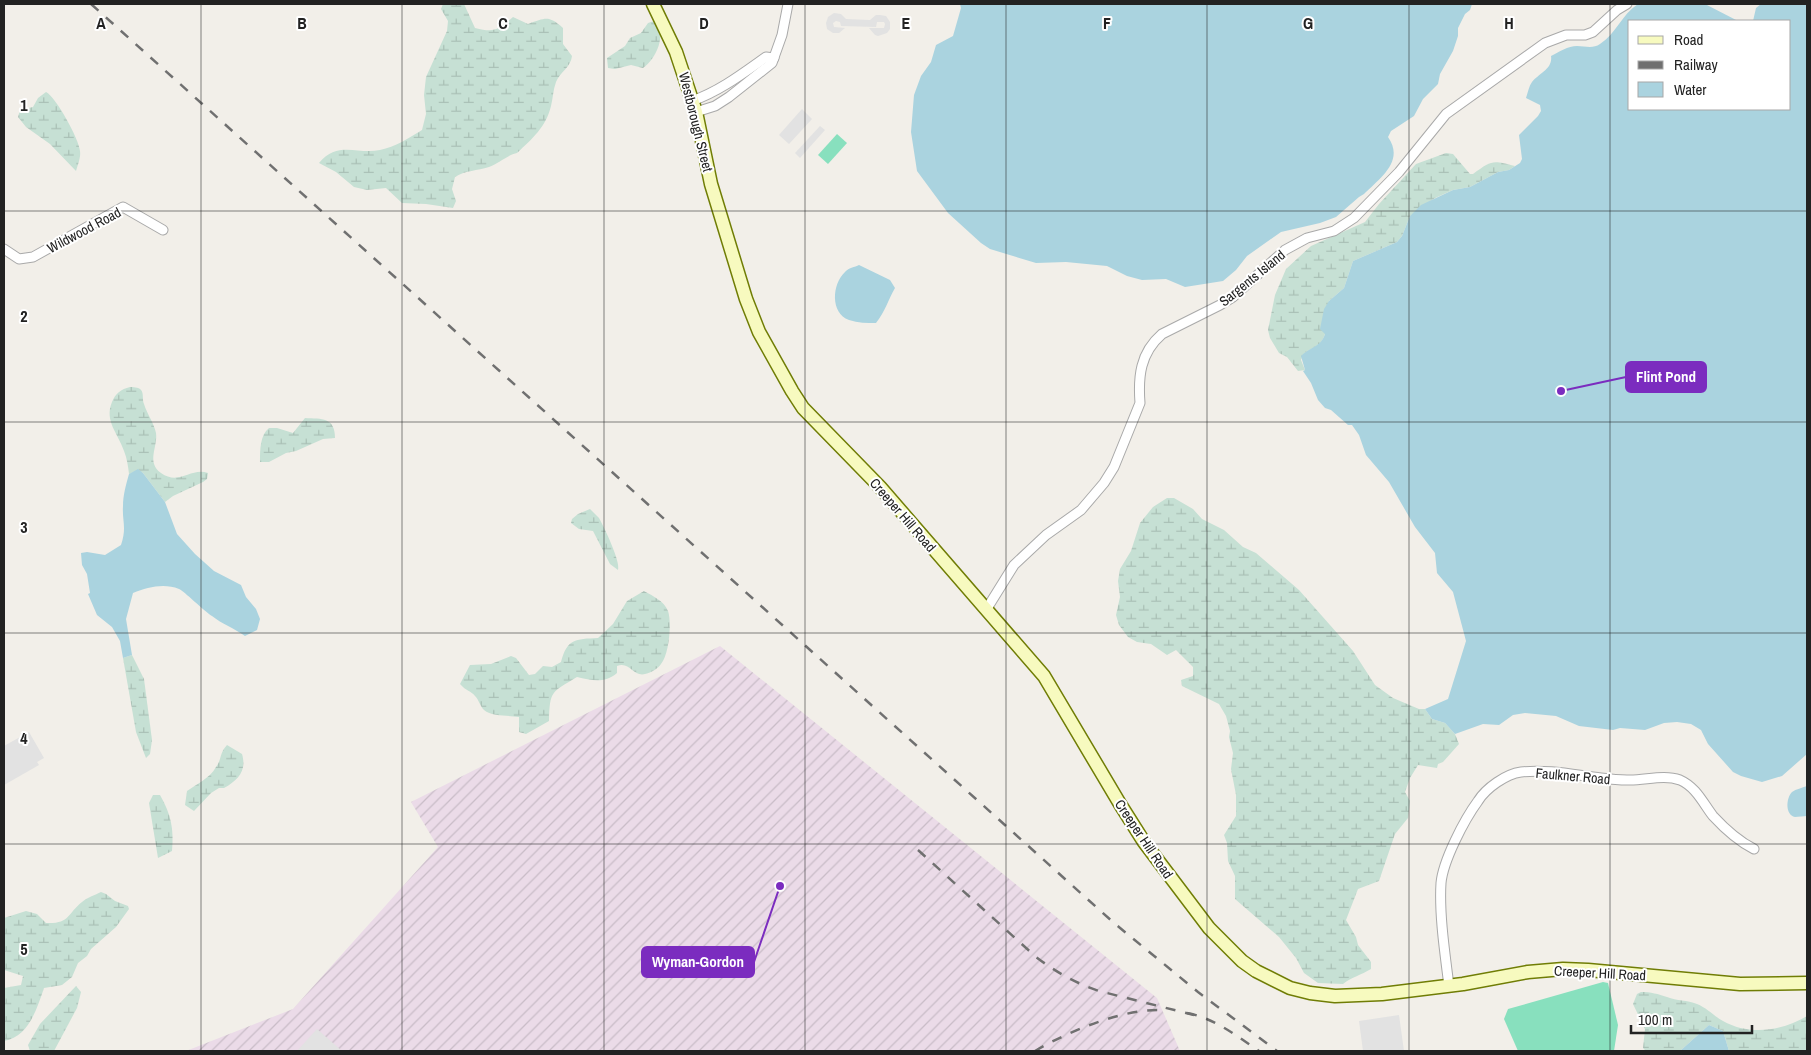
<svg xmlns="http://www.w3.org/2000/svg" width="1811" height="1055" font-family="'Archivo Narrow',sans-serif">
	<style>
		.industrial { fill: url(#industrial-furrows) }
		.wetland { fill: url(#wetland-marsh) }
		.pitch { fill: #88e0be }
		.parking { fill: #e2e2e2 }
		.water { fill: #aad3df }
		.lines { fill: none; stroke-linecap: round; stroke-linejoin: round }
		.street-casing { stroke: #a9a9a9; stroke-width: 11 }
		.secondary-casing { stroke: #707d05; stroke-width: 15 }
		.street { stroke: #fff; stroke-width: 9 }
		.secondary { stroke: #f7fabf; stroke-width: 12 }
		.rail { stroke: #707070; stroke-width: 2.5; stroke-dasharray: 10 10; stroke-linecap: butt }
		.grid { fill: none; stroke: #222; stroke-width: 1; stroke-opacity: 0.55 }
		.labels { text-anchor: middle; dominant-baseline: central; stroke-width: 4; stroke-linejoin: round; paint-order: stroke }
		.street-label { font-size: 14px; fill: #222; stroke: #fff }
		.grid-label { font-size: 16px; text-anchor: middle; font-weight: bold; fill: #222; stroke: #fff; stroke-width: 4; stroke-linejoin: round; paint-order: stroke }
		.leader { fill: none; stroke: #7b2cbf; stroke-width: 2 }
		.callout-dot { fill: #7b2cbf; stroke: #fff; stroke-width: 2 }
		.callout { fill: #7b2cbf; stroke: #7b2cbf; stroke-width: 2 }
		.callout-label { font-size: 15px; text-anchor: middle; font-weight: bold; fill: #fff }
	</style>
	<defs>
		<pattern id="industrial-furrows" width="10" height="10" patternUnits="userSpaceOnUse" patternTransform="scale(1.25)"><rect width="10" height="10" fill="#ebdbe8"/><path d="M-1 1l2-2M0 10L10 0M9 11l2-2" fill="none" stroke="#c9bcc7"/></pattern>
		<pattern id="wetland-marsh" width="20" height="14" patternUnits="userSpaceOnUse" patternTransform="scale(1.25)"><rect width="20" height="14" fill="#c6e0d4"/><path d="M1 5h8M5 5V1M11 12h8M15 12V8" fill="none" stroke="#aac0b6"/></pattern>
	</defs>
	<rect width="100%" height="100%" fill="#f2efe9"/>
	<polygon class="industrial" points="720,646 1157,998 1180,1051 186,1051 293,1009 438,847 411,802"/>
	<g class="wetland">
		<path d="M 443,4 L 464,4 L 475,28 C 495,33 498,30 513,17 L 528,24 C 546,18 548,15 563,28 L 563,44 L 572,56 C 571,67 560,72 556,82 C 553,90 553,98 551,106 C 546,127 532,139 517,153 C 509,154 498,164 489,167 C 477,171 466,170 455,177 L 452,189 L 456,201 L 453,208 L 426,204 L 402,203 L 386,188 L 367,190 L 354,187 L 336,172 L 319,163 C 338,140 358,155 380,150 C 395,147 409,138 422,130 L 426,114 L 424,95 L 426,77 L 447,31 L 448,21 L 441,9 Z"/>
		<path d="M 654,21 C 668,34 656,59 643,68 L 631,65 L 615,69 L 608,68 L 607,58 L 625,46 L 630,38 L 641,33 L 648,23 Z"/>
		<path d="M 46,92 C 56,97 79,139 80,151 C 81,157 78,164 76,171 L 50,144 L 26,127 L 18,117 L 20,110 L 33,107 L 38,98 Z"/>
		<path d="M 1446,153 L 1453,154 L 1470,174 L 1473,174 C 1492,160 1492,160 1515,166 L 1509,170 L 1498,172 L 1470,187 L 1453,190 L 1435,198 L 1410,216 L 1402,236 L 1397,242 L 1353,261 L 1344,288 L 1329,301 C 1327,313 1329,336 1319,344 C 1310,352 1307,347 1301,360 L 1305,370 L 1298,371 L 1287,357 L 1279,353 L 1270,338 L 1268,330 L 1275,295 L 1286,269 L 1311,246 L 1365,222 L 1379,204 L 1416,164 Z"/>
		<path d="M 130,387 C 132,387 139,387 141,390 C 144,393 142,400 144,404 C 147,414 154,423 156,433 C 158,447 146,462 161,473 C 179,486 191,467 208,473 L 207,479 L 203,482 L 173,496 L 165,502 L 143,473 L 138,470 L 129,474 C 128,466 127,458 124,451 C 118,433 104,421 112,402 C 115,394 121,389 130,387 Z"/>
		<path d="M 305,418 C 322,419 335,417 335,438 L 323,439 L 296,451 L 286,453 L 269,462 L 260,462 C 260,450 260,435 269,428 L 277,428 L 293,433 Z"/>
		<path d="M 1167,498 L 1174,498 L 1193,509 L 1202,519 L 1224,530 L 1243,547 L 1256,553 L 1299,590 L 1353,651 L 1375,685 L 1393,698 L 1419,709 L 1425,709 L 1432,719 L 1445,723 L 1455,734 L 1459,744 L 1443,762 L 1438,764 L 1437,768 L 1418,765 L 1410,778 L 1405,792 L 1410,801 L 1408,818 L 1395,834 L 1379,881 L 1358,889 L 1346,920 L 1356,937 L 1358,945 L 1371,962 L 1371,969 C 1361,975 1352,977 1343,984 L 1318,983 L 1304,973 L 1296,958 L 1279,937 L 1235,899 L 1235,876 L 1228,861 L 1227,843 L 1224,835 L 1236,816 L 1236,795 L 1231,769 L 1233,753 L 1229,737 L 1230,731 L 1226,716 L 1219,704 L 1182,686 L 1181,680 L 1193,676 L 1193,667 L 1176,650 L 1167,655 L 1151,644 L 1137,642 L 1128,637 L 1119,625 L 1116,615 L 1120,597 L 1118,581 L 1120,569 L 1131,551 L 1140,523 L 1153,507 Z"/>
		<path d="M 590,509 C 593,512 596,515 599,518 C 604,527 621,562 618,570 L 610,564 L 593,531 L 579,529 L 571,523 L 572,519 L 578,514 Z"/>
		<path d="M 644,591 C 653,596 664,601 668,611 C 672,622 669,655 661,664 C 658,669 650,673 645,674 C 633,677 630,661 617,666 L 617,673 C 604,684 591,680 577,677 C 551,693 550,690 549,721 L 526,734 L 519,732 L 519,717 C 508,715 492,717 484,710 C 480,706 479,700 475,696 C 471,691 466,691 460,684 L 470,665 L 491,664 L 511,656 L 516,658 L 529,675 L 535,674 L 543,666 L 552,667 L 561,662 C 567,639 575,639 598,638 L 613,624 L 627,601 Z"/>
		<polygon points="132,655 144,679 152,740 150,754 146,758 136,732 123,658"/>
		<path d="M 227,745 L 242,754 C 247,771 238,780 224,788 L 219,788 L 211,793 L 194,811 L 185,805 L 187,791 C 197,784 210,778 216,767 C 222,759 219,754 227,745 Z"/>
		<path d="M 153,795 L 160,795 C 171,814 174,829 172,851 L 158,858 L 149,803 Z"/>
		<path d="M 101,892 L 106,894 L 115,901 L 128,906 L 129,909 L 116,927 L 91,949 L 87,956 L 78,963 L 72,977 L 62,985 L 44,988 C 37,1008 29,1037 4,1041 L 4,988 L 21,985 L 23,976 L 4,970 L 4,918 L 26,911 L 37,914 L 46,923 C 70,924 67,914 82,902 C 88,897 95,895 101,892 Z"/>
		<polygon points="76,986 81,992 77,1008 54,1051 30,1051 28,1045 40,1024"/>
		<path d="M 1641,992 C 1651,992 1658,994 1667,997 C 1677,1001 1687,1000 1697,1004 C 1707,1008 1714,1016 1723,1021 C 1750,1036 1782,1031 1807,1016 L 1807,1051 L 1729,1051 L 1723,1031 L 1709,1025 L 1680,1051 L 1646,1051 L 1643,1048 L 1645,1029 L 1633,1004 L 1637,994 Z"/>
	</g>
	<g class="pitch">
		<polygon points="837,134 847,143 828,164 818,155"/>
		<polygon points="1603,982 1608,983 1618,1025 1614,1051 1518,1051 1504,1019 1508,1009"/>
	</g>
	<g class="parking">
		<polygon points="834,13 841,14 846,19 870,20 876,15 880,15 886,16 890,22 890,29 887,33 878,36 875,35 869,28 884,28 885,24 884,22 877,22 876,27 841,26 840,22 836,21 833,23 834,27 845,28 839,33 833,33 827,29 826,23 828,17"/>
		<polygon points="802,109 812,119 789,144 779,135"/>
		<polygon points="820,126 825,130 800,158 795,153"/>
		<polygon points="29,732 44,758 37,762 39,765 4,785 4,746"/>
		<polygon points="1399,1015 1404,1051 1363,1051 1359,1021"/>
		<polygon points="317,1029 342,1051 297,1051"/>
	</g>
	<g class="water">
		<path d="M 960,4 L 1472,4 L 1470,10 L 1465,14 L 1458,28 L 1458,36 L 1453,51 L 1440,74 L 1438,84 L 1423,99 L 1414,116 L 1391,131 L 1388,137 C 1405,161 1380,178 1364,194 L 1359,197 L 1336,217 L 1320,223 L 1281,232 L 1247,256 L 1236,270 L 1223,281 L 1185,287 L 1166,279 L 1142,280 L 1127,276 L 1107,266 L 1066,262 L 1036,263 L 990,249 L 981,243 L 948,213 L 917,171 L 911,132 L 914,95 L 921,76 L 931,62 L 936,45 L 953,36 L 961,8 Z"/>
		<path d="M 1638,4 L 1705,4 L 1738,21 L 1630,21 L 1630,109 L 1790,109 L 1790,21 L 1753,21 L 1756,8 L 1761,4 L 1807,4 L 1807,754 L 1782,776 L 1762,782 L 1741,776 L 1733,772 L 1708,744 L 1701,730 L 1691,724 L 1677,722 L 1664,723 L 1645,730 L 1620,728 L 1613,730 L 1579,726 L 1556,716 L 1525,713 L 1513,715 L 1499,725 L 1483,724 L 1455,734 L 1445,723 L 1432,719 L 1425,709 L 1448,699 L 1466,641 L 1453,592 L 1437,573 L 1435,553 L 1415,527 L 1389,482 L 1366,455 L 1359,435 L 1352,425 L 1348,425 L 1331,410 L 1325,408 L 1318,400 L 1311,383 L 1303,371 L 1305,370 L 1301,356 C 1310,347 1321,347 1325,334 L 1320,329 L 1324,309 L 1329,301 L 1344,288 L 1353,261 L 1397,242 L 1402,236 L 1410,216 L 1421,205 L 1453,190 L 1470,187 L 1498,172 L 1509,170 L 1520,163 L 1522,159 L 1519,135 L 1538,116 L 1541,111 L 1540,105 L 1526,98 C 1528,92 1529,86 1532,82 C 1539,73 1553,69 1551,56 C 1559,52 1568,46 1577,46 C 1585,46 1593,49 1600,44 C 1616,34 1622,14 1638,4 Z"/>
		<path d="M 859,265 L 890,280 L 895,288 C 888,300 885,312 876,323 C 867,323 858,323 849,320 C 830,313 832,284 845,272 C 848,268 855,267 859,265 Z"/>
		<path d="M 138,469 L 143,473 L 165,502 L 177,534 L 195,554 L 214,571 L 241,585 L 246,597 L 256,609 L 260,619 L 257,630 L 245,636 C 234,628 222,624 212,616 C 204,611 184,591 179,589 C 164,583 148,587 133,593 L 126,619 L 132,655 L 123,658 L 120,641 L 112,627 L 97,615 L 88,594 L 90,593 L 87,574 L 82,565 L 81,553 L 87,552 L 105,555 L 121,545 C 127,527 122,522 123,506 C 123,495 126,485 129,474 Z"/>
		<path d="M 1807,786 L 1807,816 C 1804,816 1798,817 1795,817 C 1785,815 1786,798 1792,792 C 1796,789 1802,788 1807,786 Z"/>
		<polygon points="1709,1025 1723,1031 1729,1051 1680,1051"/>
	</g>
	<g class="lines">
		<defs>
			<g id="street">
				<path d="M 692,101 C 720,91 742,74 766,57 L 774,58"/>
				<polyline points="696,112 715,106 729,97 772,63 782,35 788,4"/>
				<polyline points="4,249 19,259 33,257 123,207 163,230"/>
				<path d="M 986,610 L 1014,565 L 1046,535 L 1081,510 L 1104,483 L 1114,467 L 1140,403 C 1138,377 1140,353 1162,334 L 1220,305 L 1233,297 L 1285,250 L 1307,238 L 1334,231 L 1354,218 L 1399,172 L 1446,114 L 1545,43 L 1566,35 L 1585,35 L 1593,32 L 1617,10 L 1627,4"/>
				<path d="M 1449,986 C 1445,954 1439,914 1441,883 C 1443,861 1464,820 1478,801 C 1486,788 1506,774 1521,772 C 1547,769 1575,775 1601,778 C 1609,779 1618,780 1627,780 C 1644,781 1663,774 1680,780 C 1696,787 1703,803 1713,816 C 1725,829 1738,841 1754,849"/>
			</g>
			<polyline id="secondary" points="653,4 676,52 696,112 711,184 746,299 759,332 792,391 803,408 880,487 1044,676 1120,804 1144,842 1209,928 1242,961 1256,971 1290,988 1310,993 1335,996 1382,994 1463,984 1528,972 1563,969 1588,970 1740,984 1807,983"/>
		</defs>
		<use href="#street" class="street-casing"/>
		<use href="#secondary" class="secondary-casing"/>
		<use href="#street" class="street"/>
		<use href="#secondary" class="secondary"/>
		<g class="rail">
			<polyline points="91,4 1114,923 1198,992 1277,1051"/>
			<path d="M 918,850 L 1036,957 C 1056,972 1075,983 1099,991 L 1194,1015"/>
			<path d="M 1187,1013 C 1214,1018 1237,1036 1259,1051"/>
			<path d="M 1035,1051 C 1067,1032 1122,1009 1160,1010"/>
		</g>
	</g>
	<path class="grid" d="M 201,4 L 201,1051M 402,4 L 402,1051M 604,4 L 604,1051M 805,4 L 805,1051M 1006,4 L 1006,1051M 1207,4 L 1207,1051M 1409,4 L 1409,1051M 1610,4 L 1610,1051M 4,211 L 1807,211M 4,422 L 1807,422M 4,633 L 1807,633M 4,844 L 1807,844"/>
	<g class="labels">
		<g class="street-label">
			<text transform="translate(696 122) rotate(76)">Westborough Street</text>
			<text transform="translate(84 230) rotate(-28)">Wildwood Road</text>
			<text transform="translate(1252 278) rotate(-39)">Sargents Island</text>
			<text transform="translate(903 515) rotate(49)">Creeper Hill Road</text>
			<text transform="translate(1573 776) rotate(5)">Faulkner Road</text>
			<text transform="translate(1144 839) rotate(56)">Creeper Hill Road</text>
			<text transform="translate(1600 973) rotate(3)">Creeper Hill Road</text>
		</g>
	</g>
	<g class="grid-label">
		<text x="101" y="29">A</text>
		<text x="302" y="29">B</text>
		<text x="503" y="29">C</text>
		<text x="704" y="29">D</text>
		<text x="906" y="29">E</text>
		<text x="1107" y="29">F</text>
		<text x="1308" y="29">G</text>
		<text x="1509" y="29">H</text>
		<text x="24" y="111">1</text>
		<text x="24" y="322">2</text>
		<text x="24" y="533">3</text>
		<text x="24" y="744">4</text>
		<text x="24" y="955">5</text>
	</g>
	<path class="leader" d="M1561 391L1626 377M780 886L754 962"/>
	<g class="callout-dot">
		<circle cx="1561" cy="391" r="5"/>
		<circle cx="780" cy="886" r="5"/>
	</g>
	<g class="callout">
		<rect x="1626" y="362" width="80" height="30" rx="5"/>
		<rect x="642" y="947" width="112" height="30" rx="5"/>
	</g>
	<g class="callout-label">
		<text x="1666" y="382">Flint Pond</text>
		<text x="698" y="967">Wyman-Gordon</text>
	</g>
	<rect width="1811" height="1055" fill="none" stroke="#222222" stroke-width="10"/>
	<rect x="1628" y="20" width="162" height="90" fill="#ffffff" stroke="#a7a7a7"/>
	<rect x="1638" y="36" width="25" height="8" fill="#f7fabf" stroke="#a7a7a7"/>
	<text x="1674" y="45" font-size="15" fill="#222222">Road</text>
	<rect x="1638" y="61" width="25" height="8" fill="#707070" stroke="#a7a7a7"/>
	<text x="1674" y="70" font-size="15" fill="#222222">Railway</text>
	<rect x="1638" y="82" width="25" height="15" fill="#aad3df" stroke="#a7a7a7"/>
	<text x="1674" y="95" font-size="15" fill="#222222">Water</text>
	<path d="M1631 1025v8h121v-8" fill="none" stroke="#222222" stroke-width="2.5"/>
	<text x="1638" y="1025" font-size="15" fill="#222222" stroke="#ffffff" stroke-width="4" paint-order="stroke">100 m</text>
</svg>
